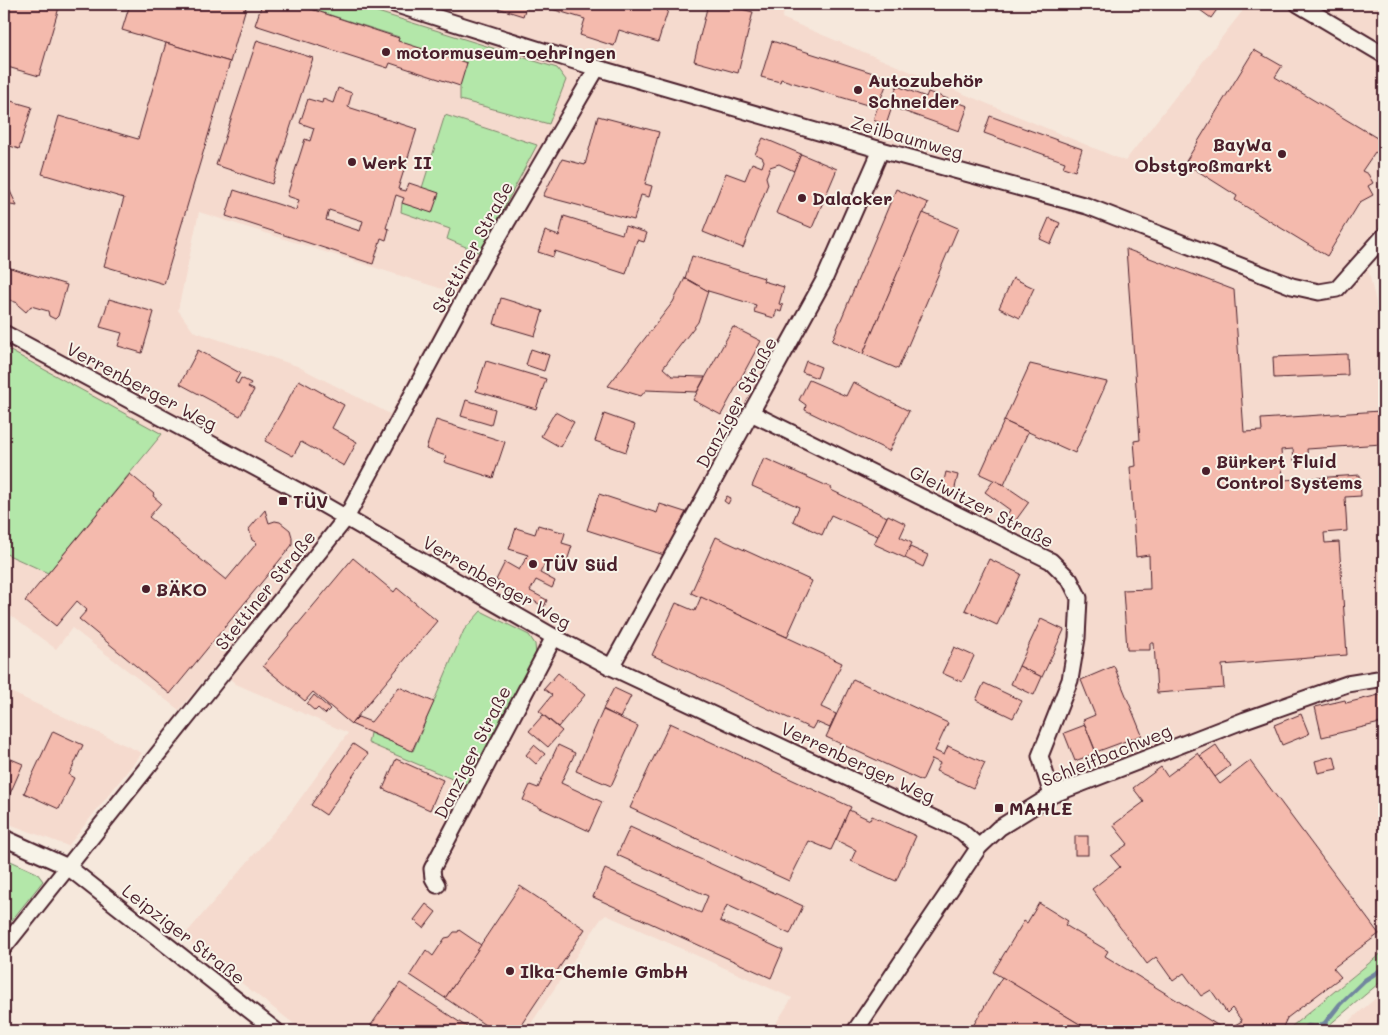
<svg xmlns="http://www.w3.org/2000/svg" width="1388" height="1035" font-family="Mali,sans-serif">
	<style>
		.built { fill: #f5dace; fill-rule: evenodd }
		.green { fill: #b3e7a9; stroke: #7e836a }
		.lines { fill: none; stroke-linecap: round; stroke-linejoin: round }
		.stream { stroke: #71869f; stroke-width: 4.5 }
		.building { fill: #f4baad; stroke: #4a1f2b; fill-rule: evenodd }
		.minor-casing { stroke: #4a1f2b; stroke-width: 19 }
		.minor { stroke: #f7f3e8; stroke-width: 15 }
		.poi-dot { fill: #4a1f2b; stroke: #f7f3e8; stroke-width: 2 }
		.labels { text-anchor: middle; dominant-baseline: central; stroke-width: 4; stroke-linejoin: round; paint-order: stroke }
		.poi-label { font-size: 18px; font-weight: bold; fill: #4a1f2b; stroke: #f7f3e8; text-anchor: start }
		.street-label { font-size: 18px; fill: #4a1f2b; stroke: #f7f3e8 }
	</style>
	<rect width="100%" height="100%" fill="#f6e8dc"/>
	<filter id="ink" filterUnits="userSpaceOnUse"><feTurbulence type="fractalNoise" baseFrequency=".02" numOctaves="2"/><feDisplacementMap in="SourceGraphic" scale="10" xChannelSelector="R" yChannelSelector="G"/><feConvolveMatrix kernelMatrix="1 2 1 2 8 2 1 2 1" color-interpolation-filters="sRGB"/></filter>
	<g filter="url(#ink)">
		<g class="built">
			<path d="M 4,4 L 787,4 L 782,18 L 1125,161 L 1248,4 L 1384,4 L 1384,236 L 1365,257 L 1384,335 L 1384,951 L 1286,1031 L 771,1031 L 792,998 L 606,915 L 601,919 L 526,1031 L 303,1031 L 183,937 L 289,814 L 348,733 L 236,684 L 215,666 L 179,710 L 72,628 L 56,649 L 8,614 L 4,619 L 4,553 L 48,573 L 5,348 L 4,350 ZM 199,212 L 455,293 L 390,414 L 297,366 L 193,331 L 178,310 ZM 481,612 L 466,785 L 370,734 L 413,751 L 464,630 Z"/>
			<polygon points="4,689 142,753 68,846 4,822"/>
			<polygon points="1384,991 1384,1031 1340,1031 1355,1016"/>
		</g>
		<g class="green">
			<polygon points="303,4 352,4 557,68 566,80 549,124 460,100 460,86 398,41 399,37 308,8 309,6"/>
			<polygon points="445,115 537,145 480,253 447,239 450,229 401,212 402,203 432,212 438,193 422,188"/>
			<polygon points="5,348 162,434 48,573 4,553"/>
			<polygon points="481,611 529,635 535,644 536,654 466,785 368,743 370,733 413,751 464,630"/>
			<polygon points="4,858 37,873 43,881 4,930"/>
			<polygon points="1384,951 1384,979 1322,1031 1286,1031"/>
		</g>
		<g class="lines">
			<polyline class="stream" points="1301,1031 1308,1026 1317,1027 1325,1023 1340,1004 1365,980 1384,968"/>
		</g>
		<g class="building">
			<polygon points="4,4 60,4 39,76 4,66"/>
			<polygon points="130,4 247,4 230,62 122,30"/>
			<polygon points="262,4 303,4 309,6 308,8 399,38 398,41 467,63 460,86 390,63 388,68 255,25"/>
			<polygon points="485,4 527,4 523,16"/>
			<polygon points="550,4 670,4 658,42 619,30 614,46 580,35 585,19 548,8"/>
			<polygon points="708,4 722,4 753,12 738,73 694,61"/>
			<polygon points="1194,4 1221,4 1211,18 1193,5"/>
			<polygon points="257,40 313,58 272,184 216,165"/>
			<polygon points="772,41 889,78 877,108 781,79 780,82 761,77"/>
			<polygon points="166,43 230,62 164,284 104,266 124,198 42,174 59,116 138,139"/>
			<polygon points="1254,50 1282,66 1275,77 1377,138 1379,132 1384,135 1384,152 1382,156 1375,152 1362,171 1368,174 1373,183 1368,186 1373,195 1360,202 1327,256 1235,200 1237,196 1185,163"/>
			<polygon points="897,86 926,97 928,92 968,106 959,131 889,106"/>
			<path d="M 338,88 L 352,93 L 348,107 L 417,129 L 398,189 L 406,191 L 409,183 L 439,193 L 432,213 L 402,203 L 404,198 L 396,195 L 386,228 L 389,229 L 386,240 L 381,238 L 373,264 L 226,216 L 234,190 L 296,210 L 299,200 L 287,196 L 305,139 L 310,141 L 314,128 L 300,123 L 308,99 L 322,103 L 323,99 L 333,103 ZM 329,210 L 363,221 L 360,231 L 326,220 Z"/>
			<polygon points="4,99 32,107 19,149 4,144"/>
			<polygon points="879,103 892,107 886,125 873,120"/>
			<polygon points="598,116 659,132 645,184 652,186 649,197 641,195 634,220 543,196 562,159 585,165"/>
			<polygon points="990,116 1082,149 1075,171 1063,167 1065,162 984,133"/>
			<polygon points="763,138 801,154 794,171 779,164 770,167 766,177 768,184 743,248 703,232 726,173 745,180 752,163 762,167 764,161 762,157 755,154"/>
			<polygon points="801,154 837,169 812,228 776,213"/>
			<polygon points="4,186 6,191 9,189 17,206 4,204"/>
			<polygon points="896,189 928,203 863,354 832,341"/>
			<polygon points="923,213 958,228 898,369 863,354"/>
			<polygon points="564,216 622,234 625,226 647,233 644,242 637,240 626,274 555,251 553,257 538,252 545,231 559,236"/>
			<polygon points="1049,218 1060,223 1051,244 1040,239"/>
			<polygon points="1126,249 1234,290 1244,432 1262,431 1261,419 1380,411 1382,444 1307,449 1308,461 1294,461 1293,449 1281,450 1283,480 1360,475 1361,496 1345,497 1347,531 1324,533 1325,543 1339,542 1347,655 1222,665 1224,688 1157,693 1154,643 1150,643 1150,650 1127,650 1123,590 1150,589 1149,555 1136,557 1130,467 1136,466 1134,441 1140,440"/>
			<polygon points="692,256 764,278 763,281 784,287 779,304 783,305 781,312 777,310 774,318 754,312 756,305 708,291 685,278"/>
			<polygon points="4,266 67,285 58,316 55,319 49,316 48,311 31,306 26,312 18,305 18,303 4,298"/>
			<polygon points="685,278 708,291 698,322 663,368 672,376 705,377 697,392 646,390 641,396 608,386 673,302"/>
			<polygon points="1013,278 1034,288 1020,318 999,308"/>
			<polygon points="501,298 543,311 535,336 494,324"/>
			<polygon points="109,299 154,312 142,353 118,346 122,333 100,327"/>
			<polygon points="733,327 761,341 721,415 693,400"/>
			<polygon points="531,349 549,355 544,371 526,365"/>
			<polygon points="198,350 240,373 235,382 238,384 241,378 251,383 248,387 254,390 240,416 180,384"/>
			<polygon points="1347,354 1348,375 1274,378 1273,357"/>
			<polygon points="486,361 546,379 536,409 476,391"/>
			<polygon points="806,361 821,367 817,378 802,372"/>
			<polygon points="1030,364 1107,382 1075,453 1004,421"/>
			<polygon points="299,380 344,405 332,428 357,442 344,466 301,442 293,456 265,441"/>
			<polygon points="809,380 846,396 853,382 909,411 889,451 805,410 806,405 799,400"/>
			<polygon points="466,400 495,409 491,425 461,416"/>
			<polygon points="555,412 574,422 560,447 541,436"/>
			<polygon points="604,414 635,425 626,452 595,441"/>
			<polygon points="436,420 505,442 493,478 444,462 446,456 426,449"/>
			<polygon points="1004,421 1028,432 1004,485 980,474"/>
			<polygon points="764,458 832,488 831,490 887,517 878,536 831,515 822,535 793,521 799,507 752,486"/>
			<polygon points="946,472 958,475 954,492 942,489"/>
			<polygon points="130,474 154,494 153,496 161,503 149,517 226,580 257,543 252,540 249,529 265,510 269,523 275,521 280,522 290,530 292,537 292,545 288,550 170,694 79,619 87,610 77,601 56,626 25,601"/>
			<polygon points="994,480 1004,485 1029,502 1013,524 1005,518 1010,510 985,492"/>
			<polygon points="599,494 657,513 660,504 688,513 664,555 587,530"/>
			<polygon points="727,496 731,498 728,504 724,501"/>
			<polygon points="888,515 906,524 900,537 912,543 905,558 874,544"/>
			<polygon points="538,525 565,533 562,543 572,546 565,567 546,561 540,573 555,581 552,588 536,580 530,591 547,600 544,607 527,597 525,601 502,588 504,585 496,580 505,562 519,570 528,555 509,549 516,528 535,534"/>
			<polygon points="716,537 812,581 787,637 691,593"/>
			<polygon points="910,547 928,555 923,567 905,558"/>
			<polygon points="353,558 394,592 397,588 437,621 351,724 313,692 305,701 263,666"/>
			<polygon points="989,559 1021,574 997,625 965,610"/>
			<polygon points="701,597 842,663 821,707 836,714 830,728 816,722 812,729 652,655 676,603 695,611"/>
			<polygon points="1041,619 1064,630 1042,677 1019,666"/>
			<polygon points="954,647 974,656 962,682 942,673"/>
			<polygon points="1019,666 1042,677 1034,695 1011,684"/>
			<polygon points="1114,666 1142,735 1096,752 1083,720 1095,715 1081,680"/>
			<polygon points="558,673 585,695 558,727 539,711 552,695 544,689"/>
			<polygon points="853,679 948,723 935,751 944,755 948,746 985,763 973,788 936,771 940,763 932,759 922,781 826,737"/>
			<polygon points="984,683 1022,701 1013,718 976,700"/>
			<polygon points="399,687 434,702 412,751 351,724 358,717 371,722"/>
			<polygon points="614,688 631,696 620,718 603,709"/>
			<polygon points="1383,694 1384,722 1322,737 1315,707 1345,700 1346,703"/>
			<polygon points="314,695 330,709 325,714 318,708 315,711 307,704"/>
			<polygon points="603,710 638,726 611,786 576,771"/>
			<polygon points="1301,714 1309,734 1282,745 1274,725"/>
			<polygon points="543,715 562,731 548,747 529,731"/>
			<polygon points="670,723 851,807 831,850 809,841 789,881 630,808"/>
			<polygon points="1085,725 1096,753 1075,761 1064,733"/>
			<polygon points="53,731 83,745 69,775 74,778 59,809 24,793"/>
			<polygon points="353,744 368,754 326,815 311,805"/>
			<polygon points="534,745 545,754 536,764 526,755"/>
			<polygon points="558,745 575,753 561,783 602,802 589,831 523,800 530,785 538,788"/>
			<polygon points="1216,745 1230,766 1215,777 1200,756"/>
			<polygon points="1198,753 1220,784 1250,761 1379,934 1333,968 1341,977 1287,1018 1281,1031 1226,1030 1242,1021 1232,1008 1227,1013 1211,990 1201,996 1184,973 1173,981 1156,957 1147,964 1092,889 1120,867 1111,856 1128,844 1113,825 1144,802 1133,788 1161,767 1167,776"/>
			<polygon points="4,756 23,764 5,805 4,805"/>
			<polygon points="1334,756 1337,769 1318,773 1315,761"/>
			<polygon points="396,759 443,780 430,810 383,789"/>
			<polygon points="849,810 870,820 872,816 916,836 896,881 851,861 856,850 836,840"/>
			<polygon points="630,827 803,906 790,934 727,905 720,921 783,950 771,978 593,897 605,869 701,913 708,896 617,855"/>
			<rect x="1075" y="836" width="13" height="19"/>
			<polygon points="520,886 585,929 517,1031 494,1031 445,998"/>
			<polygon points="1039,903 1068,921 1065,925 1108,951 1105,956 1227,1031 1091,1031 993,972 1024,921 1027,923"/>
			<polygon points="426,904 436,912 424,928 414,920"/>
			<polygon points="459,930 481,945 445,998 410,975 426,950 433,956 445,938 450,937 454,932 458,932"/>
			<polygon points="1002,977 1091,1031 970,1031"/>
			<polygon points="400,983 473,1031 367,1031"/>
			<polygon points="1384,1014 1384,1026 1378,1021"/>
		</g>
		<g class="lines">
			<defs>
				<g id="minor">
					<polyline points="394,4 597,68 881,150 1087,206 1292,286 1319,292 1337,289 1384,236"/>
					<polyline points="1298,4 1384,55"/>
					<polyline points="4,333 308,496 554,637 611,667 961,831 979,847"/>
					<polyline points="751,413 1051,561 1070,580 1079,598 1077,638 1070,680 1040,756 1052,795"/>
					<polyline points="611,667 824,280 881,150"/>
					<polyline points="4,838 68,867 276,1031"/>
					<polyline points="437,885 433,878 432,869 554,637"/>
					<polyline points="4,947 346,518 482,265 597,68"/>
					<polyline points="855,1031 979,847 999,828 1052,795 1245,720 1347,684 1384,678"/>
				</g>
			</defs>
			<use href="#minor" class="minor-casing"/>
			<use href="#minor" class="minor"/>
		</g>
	</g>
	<g class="poi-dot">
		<circle cx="386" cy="52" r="5"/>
		<circle cx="858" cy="90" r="5"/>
		<circle cx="1282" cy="154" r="5"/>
		<circle cx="352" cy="162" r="5"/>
		<circle cx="802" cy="198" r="5"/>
		<circle cx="1206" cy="471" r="5"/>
		<rect x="278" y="496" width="10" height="10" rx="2.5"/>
		<circle cx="533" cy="564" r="5"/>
		<circle cx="146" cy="589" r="5"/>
		<rect x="994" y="803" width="10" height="10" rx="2.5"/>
		<circle cx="510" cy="971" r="5"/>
	</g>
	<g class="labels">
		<g class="poi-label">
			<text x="396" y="52">motormuseum-oehringen</text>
			<text x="868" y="80">Autozubehör<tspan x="868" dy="21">Schneider</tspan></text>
			<text x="1272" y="144" text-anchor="end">BayWa<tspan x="1272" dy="21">Obstgroßmarkt</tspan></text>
			<text x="362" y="162">Werk II</text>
			<text x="812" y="198">Dalacker</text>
			<text x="1216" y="461">Bürkert Fluid<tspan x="1216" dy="21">Control Systems</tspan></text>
			<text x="293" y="501">TÜV</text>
			<text x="543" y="564">TÜV Süd</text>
			<text x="156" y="589">BÄKO</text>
			<text x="1009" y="808">MAHLE</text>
			<text x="520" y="971">Ilka-Chemie GmbH</text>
		</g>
		<g class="street-label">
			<text transform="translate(907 137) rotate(16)">Zeilbaumweg</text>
			<text transform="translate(472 247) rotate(-61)">Stettiner Straße</text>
			<text transform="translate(142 386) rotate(28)">Verrenberger Weg</text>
			<text transform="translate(736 402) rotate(-61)">Danziger Straße</text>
			<text transform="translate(982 506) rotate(27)">Gleiwitzer Straße</text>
			<text transform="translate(497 582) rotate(30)">Verrenberger Weg</text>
			<text transform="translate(265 590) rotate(-51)">Stettiner Straße</text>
			<text transform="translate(472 752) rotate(-63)">Danziger Straße</text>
			<text transform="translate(1106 755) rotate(-22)">Schleifbachweg</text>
			<text transform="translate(858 762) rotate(25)">Verrenberger Weg</text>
			<text transform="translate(184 934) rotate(38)">Leipziger Straße</text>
		</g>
	</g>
	<rect width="1388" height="1035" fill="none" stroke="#f7f3e8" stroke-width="20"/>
	<rect x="10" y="10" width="1368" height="1015" fill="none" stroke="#4a1f2b" stroke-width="2" filter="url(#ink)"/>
</svg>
